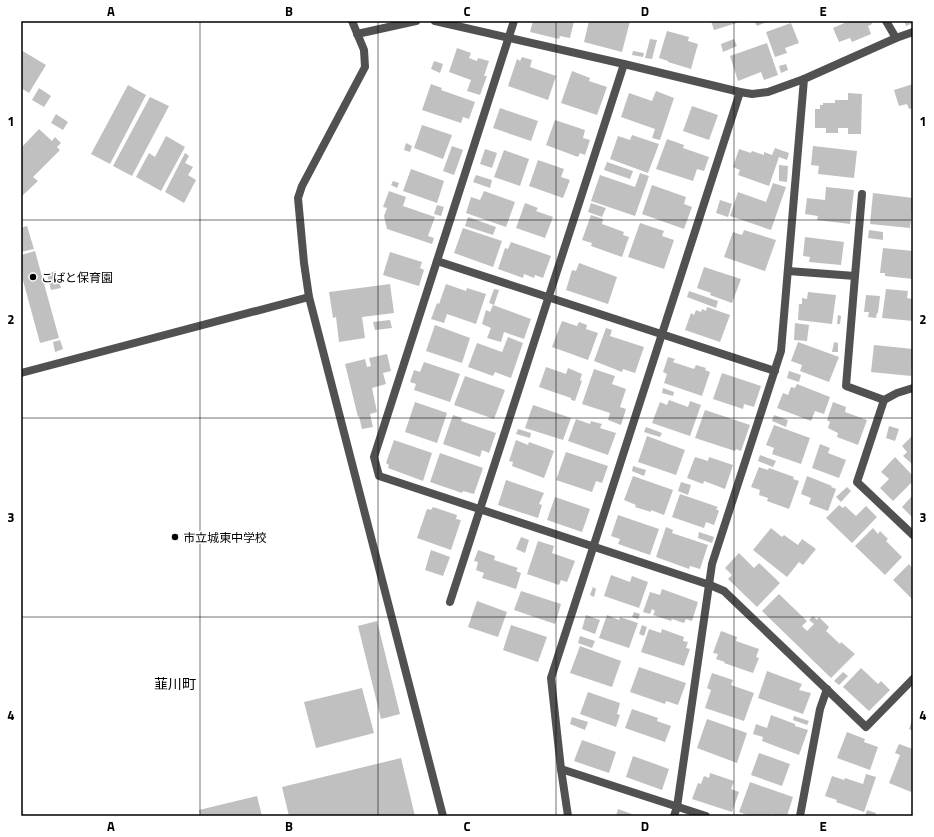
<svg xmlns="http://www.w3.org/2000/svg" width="934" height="837" font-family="'Titillium Web','Noto Sans JP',sans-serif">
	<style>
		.building { fill: #c0c0c0 }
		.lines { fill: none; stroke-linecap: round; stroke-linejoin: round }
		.minor { stroke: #515151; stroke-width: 8 }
		.grid { fill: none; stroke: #000; stroke-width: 1; stroke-opacity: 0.55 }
		.poi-dot { fill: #000; stroke: #fff; stroke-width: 1.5 }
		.labels { text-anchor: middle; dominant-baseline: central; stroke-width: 3; stroke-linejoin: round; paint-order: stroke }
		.poi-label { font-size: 12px; fill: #000; stroke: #fff; text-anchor: start }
		.quarter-label { font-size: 14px; fill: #000; stroke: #fff }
		.neatline { fill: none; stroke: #000; stroke-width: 1.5 }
		.grid-label { font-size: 13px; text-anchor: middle; font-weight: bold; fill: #000 }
	</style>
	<rect width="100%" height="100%" fill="#fff"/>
	<g class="building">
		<polygon points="533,21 574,21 570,38 560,36 559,39 530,32"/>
		<polygon points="589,21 630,21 622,52 584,42"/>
		<polygon points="711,21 743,21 714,30"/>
		<polygon points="754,21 769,21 757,26"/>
		<polygon points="849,21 871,21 872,24 868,26 871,34 852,42 850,38 839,42 833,28"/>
		<polygon points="904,21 913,21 913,23 906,26"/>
		<polygon points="791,23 799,43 785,48 787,53 775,57 766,32"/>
		<polygon points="667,31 689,37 688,41 698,44 691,69 668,62 668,61 659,58"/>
		<polygon points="650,39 657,40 652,59 645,58"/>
		<polygon points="734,39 737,46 723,52 721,44"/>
		<polygon points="767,43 778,75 764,80 761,72 738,81 730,56"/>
		<polygon points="457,48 471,53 469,58 477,61 478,58 489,61 484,76 487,76 480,95 467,91 471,80 449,72"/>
		<polygon points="21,50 46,65 29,93 21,88"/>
		<polygon points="633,51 644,53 643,57 632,55"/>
		<polygon points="522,57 532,60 530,67 556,76 548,100 508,86 517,59 520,61"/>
		<polygon points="434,61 443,64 440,73 431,69"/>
		<polygon points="786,64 788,70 781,73 779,66"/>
		<polygon points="572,71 590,78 589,81 607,87 597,115 561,103"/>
		<polygon points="431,84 442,88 441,90 475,102 469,119 463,117 461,123 422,110"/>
		<polygon points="913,84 913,108 909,109 907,104 899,106 894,90"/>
		<polygon points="128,85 146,95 110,164 91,154"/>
		<polygon points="39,88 51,96 44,107 32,100"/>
		<polygon points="656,91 674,98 660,140 652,138 655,129 621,117 629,93 652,101"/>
		<polygon points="848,93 862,94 861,134 848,134 848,128 838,128 838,133 826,133 826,128 815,128 815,109 820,109 820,105 823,105 823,103 835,103 835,100 848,100"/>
		<polygon points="150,97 169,106 132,176 113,166"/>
		<polygon points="692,106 718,115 709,140 683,131"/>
		<polygon points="500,108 538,121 531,141 493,128"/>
		<polygon points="56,114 68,122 63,130 51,123"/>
		<polygon points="555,120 585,130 583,138 590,140 585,155 580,153 578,157 546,145"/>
		<polygon points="422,125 452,135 443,159 414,148"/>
		<polygon points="39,129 52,141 55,137 61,143 57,147 60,150 33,177 38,181 21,197 21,148"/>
		<polygon points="632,135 659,144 648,173 610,159 618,136 630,140"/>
		<polygon points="166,136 185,147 161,191 136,177 149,153 155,157"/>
		<polygon points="667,139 684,145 683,148 709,157 704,171 697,169 693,181 656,169"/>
		<polygon points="406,143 412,146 410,152 404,150"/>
		<polygon points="452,146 463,150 454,175 443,171"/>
		<polygon points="813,146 857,151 854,178 818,174 819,166 811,165"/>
		<polygon points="775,148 789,153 787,160 779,157 769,186 738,175 740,170 733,167 739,149 751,153 752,151 764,155 764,152 772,155"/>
		<polygon points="485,149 497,153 492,168 480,164"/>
		<polygon points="504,150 529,159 520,186 494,177"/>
		<polygon points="185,153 189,156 185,163 193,167 188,175 196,180 184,203 165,192"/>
		<polygon points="538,160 564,169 561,177 570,180 563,198 529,186"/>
		<polygon points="607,162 633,171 630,179 604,170"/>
		<polygon points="779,165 788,166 787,182 779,181"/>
		<polygon points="411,169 444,181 437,203 403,191"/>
		<polygon points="640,173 649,176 635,216 591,201 600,175 635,187"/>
		<polygon points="476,175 492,180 490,188 473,182"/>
		<polygon points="393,181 399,183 397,188 391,185"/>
		<polygon points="773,183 786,187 771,230 730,216 738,192 766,202"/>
		<polygon points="652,185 686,197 684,204 692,207 684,229 642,214"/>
		<polygon points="826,187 854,190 850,224 817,220 818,216 805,214 807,198 825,200"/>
		<polygon points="389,191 406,197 403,206 435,217 428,236 434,238 432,244 387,229 384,216 387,208 383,207"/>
		<polygon points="484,191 515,202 506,227 466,213 471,197 480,200"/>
		<polygon points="873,193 913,198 910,228 870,224"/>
		<polygon points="720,200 732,204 728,217 716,213"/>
		<polygon points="525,203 538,208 536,211 553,217 545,238 516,228"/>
		<polygon points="591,203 606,208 602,217 588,212"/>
		<polygon points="437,205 444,207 441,216 434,214"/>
		<polygon points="591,215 603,219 602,224 624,232 623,235 629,237 622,257 591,246 592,243 582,240"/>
		<polygon points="468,217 496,227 493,235 465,226"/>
		<polygon points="640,223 664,231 662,236 674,240 664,269 628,257"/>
		<polygon points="27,226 34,249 21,252 21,228"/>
		<polygon points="463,228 502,241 493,267 454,253"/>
		<polygon points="744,230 776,240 765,271 724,257 733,232 742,235"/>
		<polygon points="869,230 883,232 883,240 868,238"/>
		<polygon points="805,237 844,242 841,265 809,262 810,257 803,256"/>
		<polygon points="511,242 551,256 543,278 535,275 534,278 524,274 523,278 498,269 505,248 508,249"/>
		<polygon points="883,248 913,251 913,279 885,276 885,273 880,273"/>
		<polygon points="35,251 59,338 40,343 21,273 21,255"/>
		<polygon points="390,252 422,262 420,268 424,270 419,286 383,275"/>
		<polygon points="579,263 617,277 608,304 566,290 572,270 576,271"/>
		<polygon points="704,267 741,279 732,303 710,295 711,293 697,288"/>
		<polygon points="56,271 61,288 51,290 47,274"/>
		<polygon points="390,284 394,313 362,317 365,338 339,342 336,317 333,318 329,292"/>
		<polygon points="446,284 466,291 467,288 486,294 476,324 447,314 444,323 431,319 437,303 439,304"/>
		<polygon points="494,289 499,290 494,305 489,303"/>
		<polygon points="886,289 908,291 907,298 913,299 913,321 882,318"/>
		<polygon points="689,291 718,301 716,308 687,297"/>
		<polygon points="808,292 836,295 832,324 798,320 799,304 802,304 802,298 807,299"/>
		<polygon points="866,295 880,296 878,313 877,313 876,318 868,317 869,312 864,312"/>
		<polygon points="493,305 531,319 524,339 504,332 501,342 487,338 491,328 482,324 486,310 490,312"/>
		<polygon points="707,307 730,315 720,342 685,330 691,313 694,315 696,310 701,312 702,309 706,311"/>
		<polygon points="838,315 841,316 840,324 837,324"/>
		<polygon points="390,320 392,328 375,330 373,322"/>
		<polygon points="562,321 577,326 579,322 587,325 586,329 598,333 588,360 552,347"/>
		<polygon points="795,323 809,325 807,341 794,340"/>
		<polygon points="435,325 470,338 462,363 426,351"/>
		<polygon points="606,328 612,330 610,336 644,347 635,373 623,369 622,372 594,361"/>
		<polygon points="508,337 523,343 511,378 495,372 493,376 468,367 477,343 502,352"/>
		<polygon points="60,340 63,349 55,352 53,342"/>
		<polygon points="798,342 839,357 829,382 800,371 802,365 791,361"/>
		<polygon points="834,342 838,343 838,352 832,352"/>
		<polygon points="874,345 913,349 911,376 871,372"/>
		<polygon points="387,354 391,371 383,373 386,384 372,388 377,412 370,414 373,427 362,429 359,416 358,417 345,364 365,359 367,367 371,366 369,358"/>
		<polygon points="668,357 675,359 673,362 694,369 696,365 706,368 705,370 710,372 702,396 664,383 667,374 663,372"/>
		<polygon points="424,362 460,374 450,402 414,390 416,384 410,382 414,370 420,372"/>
		<polygon points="546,367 566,374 568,368 582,374 580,380 582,381 575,401 571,400 571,398 539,387"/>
		<polygon points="594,369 615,376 612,384 626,389 620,407 626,409 621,425 608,420 610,413 582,404"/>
		<polygon points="789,371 801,375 799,382 787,378"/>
		<polygon points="722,373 761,386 754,407 744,404 743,409 713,399"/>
		<polygon points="465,376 505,390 494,419 454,405"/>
		<polygon points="797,384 830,397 824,414 815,411 811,421 777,408 783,393 788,395 791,387 795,388"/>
		<polygon points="663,388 674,392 673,396 662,393"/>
		<polygon points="669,400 688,407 690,401 701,405 690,436 652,423 660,402 667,405"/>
		<polygon points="415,402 447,413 437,443 405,432"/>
		<polygon points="833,402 846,407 845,412 867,420 858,445 837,437 838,433 828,428 830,422 827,420"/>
		<polygon points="533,405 571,418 563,440 525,428"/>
		<polygon points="705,410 750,425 741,451 736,449 735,451 695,438"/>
		<polygon points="453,415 462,418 461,421 496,433 489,453 482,450 480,457 443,444"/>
		<polygon points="774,415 788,420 786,427 772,421"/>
		<polygon points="576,419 590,424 591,421 602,424 600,428 616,433 608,455 568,441"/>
		<polygon points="774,425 810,438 801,464 772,454 774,448 766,445"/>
		<polygon points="889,426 899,429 895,441 886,438"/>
		<polygon points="646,427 662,433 660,437 644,432"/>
		<polygon points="518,429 531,433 530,438 516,434"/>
		<polygon points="913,435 913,465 903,456 907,452 902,446"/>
		<polygon points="647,436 685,450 676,475 638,462"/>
		<polygon points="394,440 432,453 423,481 388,468 389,465 386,463"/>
		<polygon points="516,440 528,445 529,442 554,451 544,478 512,466 513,462 509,461"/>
		<polygon points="820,444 830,448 828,453 846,460 839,478 812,468"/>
		<polygon points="566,452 608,466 602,483 596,481 592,492 556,480"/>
		<polygon points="440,453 483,468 474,494 463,491 462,493 430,482"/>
		<polygon points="760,455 776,461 773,467 758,461"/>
		<polygon points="695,457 708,461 709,457 733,465 725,489 704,481 703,484 687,478"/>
		<polygon points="895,457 913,476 913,481 893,501 880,488 889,479 881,472"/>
		<polygon points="633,466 646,470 644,476 632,471"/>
		<polygon points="759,467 768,470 769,468 794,477 793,479 799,481 789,509 767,501 768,498 759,495 760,490 751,487"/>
		<polygon points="633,476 673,490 664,515 651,510 651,512 635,507 636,505 624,500"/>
		<polygon points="807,476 832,486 831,487 836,489 828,511 809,504 811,498 801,494"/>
		<polygon points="506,480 544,493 539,504 542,505 538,518 498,505"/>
		<polygon points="681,482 691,485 688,495 678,491"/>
		<polygon points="847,487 851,491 841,502 836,497"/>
		<polygon points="680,494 718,507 716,509 719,511 714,525 706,522 704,528 672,517"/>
		<polygon points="913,495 913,518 902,507"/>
		<polygon points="555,497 590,509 582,532 547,520"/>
		<polygon points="839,505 843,508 845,506 856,516 866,506 877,517 852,543 826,518"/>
		<polygon points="433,507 457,515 456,519 461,520 451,550 417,538 427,509 431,510"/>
		<polygon points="618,515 659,529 650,555 618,544 620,539 611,536"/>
		<polygon points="666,527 673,530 672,533 708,545 700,569 690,566 689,569 656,557"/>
		<polygon points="771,528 782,537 784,535 798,545 802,539 816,549 803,565 799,562 787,577 753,550"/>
		<polygon points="873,528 878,534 880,531 888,539 886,541 902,557 885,575 855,546"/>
		<polygon points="699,532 714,537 712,543 698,538"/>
		<polygon points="521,537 529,540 525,553 516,549"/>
		<polygon points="538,541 554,546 552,553 575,561 567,582 561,580 559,585 527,574"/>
		<polygon points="431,550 450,557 443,576 425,570"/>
		<polygon points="478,550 495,556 494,560 518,568 516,571 521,573 516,589 482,578 484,573 476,570 478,562 474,561"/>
		<polygon points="739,553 754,568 759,563 780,583 757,607 728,579 732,575 725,568"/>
		<polygon points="909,564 913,569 913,600 893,580"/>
		<polygon points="611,575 630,582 632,576 648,582 639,608 604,596"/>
		<polygon points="593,587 596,589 594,597 590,595"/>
		<polygon points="662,589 698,602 692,621 686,619 684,623 672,619 671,621 653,615 655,611 652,609 650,614 643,612 650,592 660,595"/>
		<polygon points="521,591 561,604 555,624 514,610"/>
		<polygon points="779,594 807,621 802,626 807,631 814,624 809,620 813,616 817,620 819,617 829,627 826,631 840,644 841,642 855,654 831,678 762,611"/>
		<polygon points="477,601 507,612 498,637 468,627"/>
		<polygon points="634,612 640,614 638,619 632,617"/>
		<polygon points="586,615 600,620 595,634 582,629"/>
		<polygon points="607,615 619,620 620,617 638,623 629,648 599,638"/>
		<polygon points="377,621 400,714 381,719 358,626"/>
		<polygon points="511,625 547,637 538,662 503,650"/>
		<polygon points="642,625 647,627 644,636 639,634"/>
		<polygon points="649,629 661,633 662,629 684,637 683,641 688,642 686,648 690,649 684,666 641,652"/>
		<polygon points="721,631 737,637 736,641 759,649 756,657 759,658 753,673 724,663 725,662 716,659 718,654 713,653"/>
		<polygon points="580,636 595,641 592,648 578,643"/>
		<polygon points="580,646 621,661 612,687 570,673"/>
		<polygon points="639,667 686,683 678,705 666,701 665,704 630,692"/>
		<polygon points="861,668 878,684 881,681 890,690 869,711 843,687"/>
		<polygon points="767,671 802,684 799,690 811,693 803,714 758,698"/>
		<polygon points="843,672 848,676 839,685 834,681"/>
		<polygon points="712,673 733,680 731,685 754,693 744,721 705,708 711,690 707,688"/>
		<polygon points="362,688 374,733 316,748 304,702"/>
		<polygon points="588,692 620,703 617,714 620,715 616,727 580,714"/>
		<polygon points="632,709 658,718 657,721 671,726 665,742 625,728"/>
		<polygon points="771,715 795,724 795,726 808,730 799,755 762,741 763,737 753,734 756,724 767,728"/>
		<polygon points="794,716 809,721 807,725 793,720"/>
		<polygon points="572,717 588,722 585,730 570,724"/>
		<polygon points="913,718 913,731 909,729"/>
		<polygon points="707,719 747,733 737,763 697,748"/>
		<polygon points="847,732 865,739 864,742 878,747 870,770 837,758"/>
		<polygon points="582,740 616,752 609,773 574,761"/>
		<polygon points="899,744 913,749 913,791 912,790 911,792 889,783 900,755 895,753"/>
		<polygon points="759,753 790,764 782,786 751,775"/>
		<polygon points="633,756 669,769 662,790 626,777"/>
		<polygon points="401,758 415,816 289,816 282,787"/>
		<polygon points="710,773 734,781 731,789 739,792 732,812 692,799 698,783 701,784 704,776 709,778"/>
		<polygon points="866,774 876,777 864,812 836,802 837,800 825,796 832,776 844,780 845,778 863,784"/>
		<polygon points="750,782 793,797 787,816 779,816 771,814 770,816 750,816 739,812"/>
		<polygon points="257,796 262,816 200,816 199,810"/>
		<polygon points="618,809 637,816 616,816"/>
		<polygon points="867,810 876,813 875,816 865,816"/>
	</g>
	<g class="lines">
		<g class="minor">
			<polyline points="352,21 364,50 365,67 302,186 298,198 304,263 309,297 443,816"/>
			<polyline points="435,21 624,64 740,92 752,94 768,92 804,79 896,38 913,32"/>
			<polyline points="514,21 374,457 379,476 710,585 724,591 866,727 913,679"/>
			<polyline points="886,21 896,38"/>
			<polyline points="357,34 416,21"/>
			<polyline points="862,194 855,276 846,386 884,400 857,482 913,535"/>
			<polyline points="437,261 775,371"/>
			<polyline points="788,271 855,276"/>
			<polyline points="21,373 309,297"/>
			<polyline points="884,400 897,393 913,388"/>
			<polyline points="450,602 624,64"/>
			<polyline points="561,769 706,816"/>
			<polyline points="568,816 561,769 551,678 740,92"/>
			<polyline points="674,816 677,807 712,564 781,351 804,79"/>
			<polyline points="800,816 820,709 827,689"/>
		</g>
	</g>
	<path class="grid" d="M 200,21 L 200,816M 378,21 L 378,816M 556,21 L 556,816M 734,21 L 734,816M 21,220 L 913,220M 21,418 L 913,418M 21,617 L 913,617"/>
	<g class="poi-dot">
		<circle cx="33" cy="277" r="4"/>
		<circle cx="175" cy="537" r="4"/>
	</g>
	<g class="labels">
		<g class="poi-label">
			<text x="41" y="277">こばと保育園</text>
			<text x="183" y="537">市立城東中学校</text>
		</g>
		<g class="quarter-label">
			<text x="175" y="683">韮川町</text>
		</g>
	</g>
	<rect width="934" height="837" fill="none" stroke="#ffffff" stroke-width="44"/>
	<rect x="22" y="22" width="890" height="793" class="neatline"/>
	<g class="grid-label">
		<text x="111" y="16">A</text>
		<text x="289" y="16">B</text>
		<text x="467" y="16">C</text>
		<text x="645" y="16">D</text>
		<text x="823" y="16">E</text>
		<text x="11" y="126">1</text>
		<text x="923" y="126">1</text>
		<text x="11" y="324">2</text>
		<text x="923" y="324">2</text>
		<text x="11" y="522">3</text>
		<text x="923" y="522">3</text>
		<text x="11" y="720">4</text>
		<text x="923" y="720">4</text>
		<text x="111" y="831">A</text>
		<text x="289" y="831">B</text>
		<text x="467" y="831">C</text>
		<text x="645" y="831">D</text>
		<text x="823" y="831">E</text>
	</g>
</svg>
